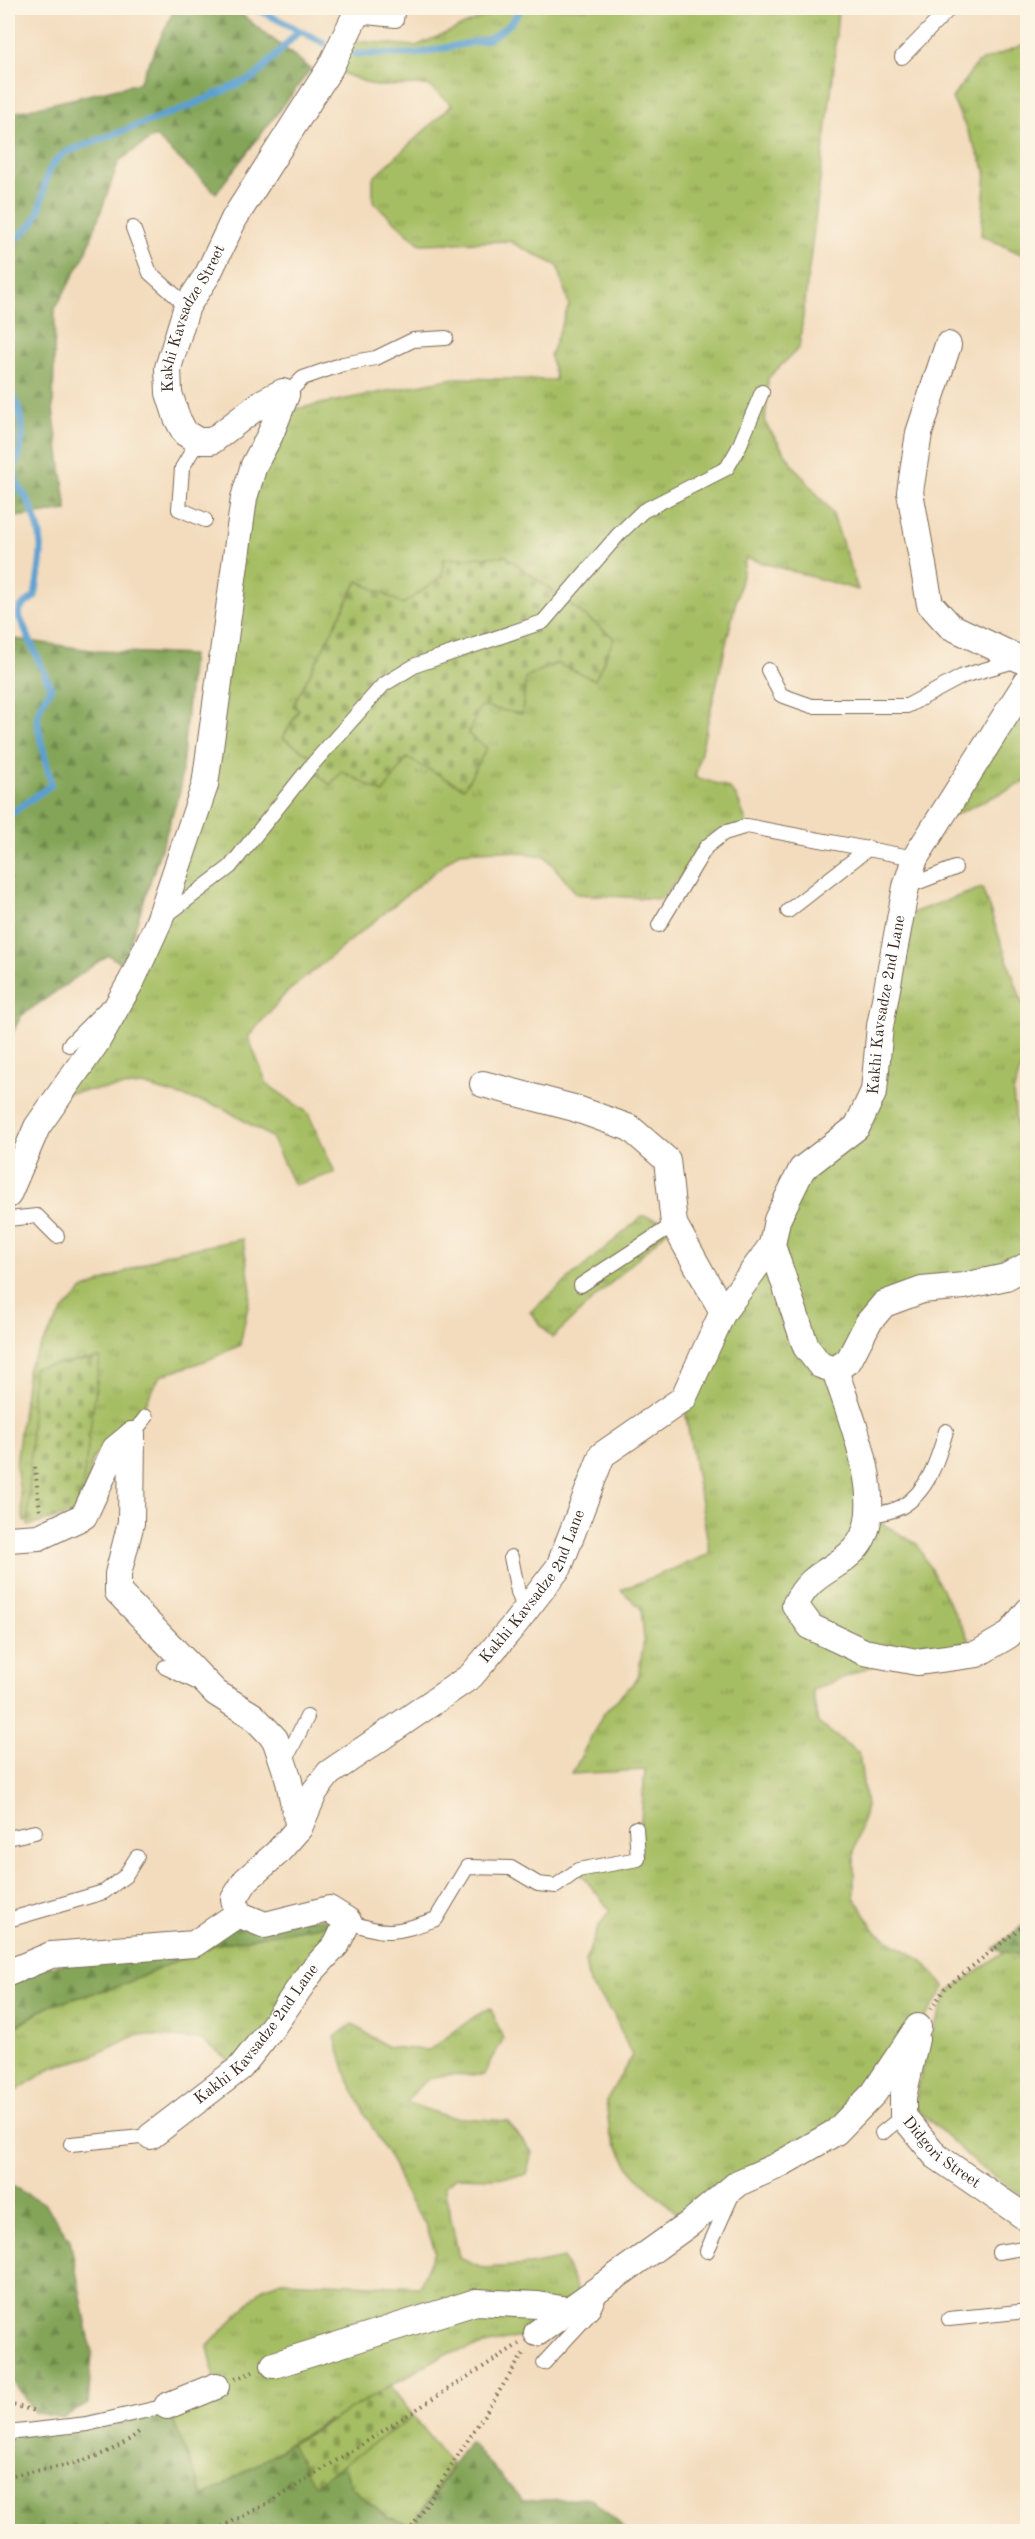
<svg xmlns="http://www.w3.org/2000/svg" width="1035" height="2539" font-family="'Old Standard TT',serif">
	<style>
		.grass { fill: url(#grass-tufts); stroke: #707440; stroke-width: 1.5; fill-rule: evenodd }
		.forest { fill: url(#forest-firs); stroke: #60683c; stroke-width: 1.5 }
		.cemetery { fill: url(#cemetery-stones); stroke: #707440; stroke-width: 1.5 }
		.lines { fill: none; stroke-linecap: round; stroke-linejoin: round }
		.stream { stroke: #5ba0d0; stroke-width: 7 }
		.service-casing { stroke: #7b6856; stroke-width: 16 }
		.minor-casing { stroke: #7b6856; stroke-width: 28 }
		.path { stroke: #7b6856; stroke-width: 4; stroke-dasharray: 1.5 4.5; stroke-linecap: butt }
		.service { stroke: #fff; stroke-width: 14 }
		.minor { stroke: #fff; stroke-width: 26 }
		.labels { text-anchor: middle; dominant-baseline: central; stroke-width: 6; stroke-linejoin: round; paint-order: stroke }
		.street-label { font-size: 16px; fill: #3b2a1e; stroke: #fcf5e5 }
	</style>
	<defs>
		<pattern id="grass-tufts" width="24" height="20" patternUnits="userSpaceOnUse" patternTransform="scale(1.5)"><rect width="24" height="20" fill="#a6be63"/><path d="M3 7l-1-3M5 7V3M7 7l1-3M15 17l-1-3M17 17v-4M19 17l1-3" fill="none" stroke="#889b51"/></pattern>
		<pattern id="forest-firs" width="22" height="20" patternUnits="userSpaceOnUse" patternTransform="scale(1.5)"><rect width="22" height="20" fill="#84a559"/><path d="M5 1l3.5 6h-7zM16 11l3.5 6h-7z" fill="#6d8749"/></pattern>
		<pattern id="cemetery-stones" width="16" height="16" patternUnits="userSpaceOnUse" patternTransform="scale(1.5)"><rect width="16" height="16" fill="#a6be63"/><path d="M2 7V4a2 2 0 0 1 4 0v3zM10 15v-3a2 2 0 0 1 4 0v3z" fill="#889b51"/></pattern>
	</defs>
	<rect width="100%" height="100%" fill="#fcf5e5"/>
	<filter id="ink" filterUnits="userSpaceOnUse"><feTurbulence type="fractalNoise" baseFrequency=".0167" numOctaves="2"/><feDisplacementMap in="SourceGraphic" scale="12" xChannelSelector="R" yChannelSelector="G"/><feConvolveMatrix kernelMatrix="1 2 1 2 8 2 1 2 1" color-interpolation-filters="sRGB"/></filter>
	<filter id="wash" filterUnits="userSpaceOnUse"><feTurbulence type="fractalNoise" baseFrequency=".008" numOctaves="4" result="noise"/><feDisplacementMap in="SourceGraphic" scale="24" xChannelSelector="R" yChannelSelector="G"/><feGaussianBlur stdDeviation="1.35" result="paint"/><feColorMatrix in="noise" values="0 0 0 0 0 0 0 0 0 0 0 0 0 0 0 0 0 1.4 0 .05"/><feComposite in="paint" operator="in"/></filter>
	<g filter="url(#wash)">
		<rect width="100%" height="100%" fill="#f3dcbd"/>
		<g class="grass">
			<path d="M 492,8 L 838,8 L 833,76 L 799,348 L 768,378 L 765,423 L 793,465 L 832,512 L 858,590 L 746,558 L 695,777 C 733,789 735,784 747,826 L 706,847 L 661,899 L 577,894 L 545,856 L 498,850 L 459,852 L 285,994 L 248,1037 L 267,1084 L 308,1113 L 335,1173 L 294,1185 L 271,1137 L 223,1108 L 142,1085 L 62,1093 L 96,1043 L 205,785 L 235,555 L 280,412 L 454,378 L 556,380 L 550,356 L 569,305 L 558,266 L 509,241 L 420,244 L 373,202 L 373,178 L 452,105 L 428,85 L 375,86 L 330,68 L 344,40 L 416,46 L 488,15 ZM 506,556 L 614,638 L 526,677 L 480,706 L 468,734 L 407,758 L 342,771 L 331,784 L 310,767 L 313,757 L 283,738 L 299,709 L 294,705 L 358,581 L 403,604 L 443,576 L 443,560 Z"/>
			<polygon points="1027,43 1027,257 981,235 986,171 952,98 977,63"/>
			<polygon points="1027,680 1027,781 937,823"/>
			<polygon points="982,888 1027,1016 1027,1048 1013,1093 1027,1222 1027,1265 884,1304 835,1370 869,1516 917,1544 977,1654 890,1659 812,1690 818,1723 859,1753 866,1806 854,1852 854,1897 876,1932 923,1961 945,1988 874,2093 689,2224 634,2174 610,2134 606,2101 632,2056 613,2013 589,1984 585,1961 599,1926 610,1910 578,1870 638,1859 645,1770 572,1774 603,1714 638,1678 644,1639 641,1608 621,1590 710,1554 683,1399 802,1169 857,1127 900,917"/>
			<polygon points="643,1216 674,1224 552,1338 530,1312"/>
			<polygon points="243,1239 251,1291 240,1345 210,1359 160,1376 141,1411 93,1458 82,1507 24,1522 16,1465 28,1367 63,1311 83,1290 166,1254"/>
			<polygon points="348,1921 240,2068 200,2039 137,2035 90,2057 53,2067 8,2096 8,2032 48,2006 122,1985 213,1945"/>
			<polygon points="1027,1935 1027,2199 978,2165 915,2107 924,2053 948,1992"/>
			<path d="M 491,2009 L 503,2039 L 484,2075 C 450,2075 426,2068 407,2103 L 449,2117 L 507,2121 L 532,2152 L 526,2175 L 493,2178 L 456,2177 L 444,2187 L 459,2257 L 484,2268 L 531,2265 L 563,2258 L 581,2299 L 537,2333 L 445,2354 L 390,2386 L 451,2464 L 414,2524 L 388,2518 L 352,2488 L 328,2421 L 204,2497 L 167,2406 L 216,2386 L 208,2346 L 263,2288 L 282,2281 L 419,2287 L 435,2251 L 426,2225 L 408,2200 L 394,2166 L 364,2112 L 348,2079 L 335,2037 L 352,2024 L 388,2047 L 429,2050 L 477,2015 Z"/>
		</g>
		<g class="forest">
			<polygon points="175,8 233,8 311,69 216,193 155,136 119,161 86,253 55,309 53,409 67,510 8,518 8,114 139,83"/>
			<polygon points="8,638 98,651 192,655 180,791 123,964 108,955 21,1016 8,1042"/>
			<polygon points="238,1914 348,1921 213,1945 122,1985 48,2006 8,2032 8,1973 194,1944"/>
			<polygon points="1027,1922 1027,1956 993,1949"/>
			<polygon points="8,2184 45,2204 70,2240 92,2353 88,2404 62,2418 34,2412 8,2374"/>
			<polygon points="167,2406 204,2497 328,2420 352,2488 388,2518 414,2524 469,2441 523,2501 590,2498 628,2531 8,2531 8,2433"/>
		</g>
		<g class="cemetery">
			<polygon points="506,556 614,638 595,680 556,663 526,677 522,714 480,706 468,734 487,748 464,788 407,758 383,793 342,771 330,785 310,767 313,757 283,738 299,710 293,706 358,581 403,604 443,576 443,559"/>
			<polygon points="100,1358 79,1512 28,1526 33,1368"/>
			<polygon points="390,2386 413,2416 314,2485 291,2444"/>
		</g>
		<g class="lines">
			<g class="stream">
				<polyline points="255,8 324,43"/>
				<polyline points="355,54 415,54 489,39 509,25 522,8"/>
				<path d="M 8,243 C 63,213 26,180 66,152 L 187,107 L 255,77 L 299,31"/>
				<path d="M 8,388 C 22,407 25,427 20,450 C 19,458 14,465 14,472 C 16,486 24,493 30,505 C 47,542 41,558 35,596 L 20,608 L 19,616 L 51,688 C 46,697 39,704 38,714 C 35,727 49,767 51,785 L 8,816"/>
			</g>
		</g>
	</g>
	<g filter="url(#ink)">
		<g class="lines">
			<defs>
				<g id="service">
					<polyline points="355,16 396,20 398,8"/>
					<polyline points="902,57 950,8"/>
					<polyline points="133,228 150,273 187,306"/>
					<polyline points="286,395 303,378 343,364 376,358 413,340 446,338"/>
					<polyline points="198,441 182,468 179,509 205,520"/>
					<polyline points="768,670 781,695 812,706 907,706 963,676 1018,660"/>
					<polyline points="906,887 955,868"/>
					<polyline points="788,911 869,848"/>
					<polyline points="163,918 230,867 310,767 383,685 416,665 543,622 618,535 643,511 727,468 738,449 762,392"/>
					<polyline points="659,925 706,847 724,833 747,826 915,858"/>
					<polyline points="69,1045 106,1008"/>
					<polyline points="8,1219 37,1216 57,1236"/>
					<polyline points="581,1285 674,1224"/>
					<polyline points="132,1435 146,1417"/>
					<path d="M 869,1516 C 879,1513 892,1512 901,1507 C 928,1492 938,1459 946,1431"/>
					<polyline points="511,1557 518,1592 525,1611"/>
					<polyline points="165,1667 196,1682"/>
					<polyline points="284,1763 307,1717"/>
					<polyline points="8,1838 35,1832"/>
					<polyline points="8,1920 104,1892 125,1876 137,1857"/>
					<path d="M 348,1921 C 387,1937 398,1932 436,1919 L 467,1867 L 511,1868 L 538,1884 L 556,1886 L 578,1870 L 638,1859 L 636,1828"/>
					<polyline points="882,2133 903,2116"/>
					<polyline points="71,2144 151,2136"/>
					<polyline points="707,2251 733,2193"/>
					<polyline points="999,2252 1028,2247"/>
					<polyline points="949,2319 1028,2311"/>
					<polyline points="544,2363 593,2310 600,2294"/>
					<polyline points="8,2433 87,2424 167,2406"/>
				</g>
				<g id="minor">
					<polyline points="948,345 919,433 910,492 930,604 950,626 1028,663"/>
					<polyline points="483,1084 574,1108 630,1128 667,1160 674,1224 723,1312"/>
					<path id="s1" d="M 8,1195 L 37,1127 L 96,1043 L 132,980 L 159,921 L 205,785 L 244,498 L 254,465 L 270,435 L 286,395 L 283,392 L 263,402 L 212,441 L 198,441 L 185,433 L 177,418 L 169,393 L 168,368 L 187,306 L 208,274 L 234,219 L 330,68 L 359,8"/>
					<polyline points="772,1245 806,1347 820,1365 835,1370"/>
					<path d="M 835,1370 C 849,1414 892,1512 854,1550 C 832,1573 812,1571 795,1605 L 811,1627 L 864,1652 L 917,1662 L 977,1654 L 1009,1635 L 1028,1611"/>
					<polyline points="835,1370 849,1360 868,1323 884,1304 922,1290 964,1286 1006,1277 1028,1265"/>
					<polyline points="132,1435 131,1523 118,1574 118,1592 216,1693 253,1716 275,1739 288,1777 299,1828"/>
					<polyline points="8,1539 39,1537 84,1516 115,1449 132,1435"/>
					<polyline points="8,1973 51,1955 194,1944 238,1914"/>
					<path id="s2" d="M 916,2039 L 903,2097 L 903,2116 L 936,2156 L 1028,2219"/>
					<path id="s3" d="M 151,2136 L 240,2068 L 271,2029 L 310,1973 L 337,1944 L 348,1921 L 329,1909 L 265,1925 L 238,1914 L 234,1899 L 246,1880 L 277,1853 L 299,1828 L 315,1791 L 329,1773 L 471,1676 L 514,1625 L 559,1567 L 602,1455 L 683,1399 L 723,1312 L 772,1245 L 777,1220 L 802,1169 L 857,1127 L 874,1091 L 880,1026 L 906,887 L 915,858 L 1028,680"/>
					<polyline points="537,2333 689,2224 738,2183 777,2166 836,2132 874,2093 918,2027"/>
					<polyline points="274,2365 476,2302 538,2305 567,2310"/>
					<polyline points="167,2406 216,2386"/>
				</g>
			</defs>
			<use href="#service" class="service-casing"/>
			<use href="#minor" class="minor-casing"/>
			<g class="path">
				<polyline points="35,1467 40,1512"/>
				<polyline points="931,2009 945,1988 1028,1922"/>
				<polyline points="235,2379 253,2372"/>
				<polyline points="8,2404 36,2411"/>
				<path d="M 8,2476 C 53,2467 105,2463 141,2430"/>
				<polyline points="211,2532 273,2501 519,2344"/>
				<polyline points="409,2532 525,2351"/>
			</g>
			<use href="#service" class="service"/>
			<use href="#minor" class="minor"/>
		</g>
	</g>
	<g class="labels">
		<g class="street-label">
			<text stroke="none"><textPath href="#s1" startOffset="1102">Kakhi Kavsadze Street</textPath></text>
			<text stroke="none"><textPath href="#s3" startOffset="1576">Kakhi Kavsadze 2nd Lane</textPath></text>
			<text stroke="none"><textPath href="#s3" startOffset="870">Kakhi Kavsadze 2nd Lane</textPath></text>
			<text stroke="none"><textPath href="#s3" startOffset="148">Kakhi Kavsadze 2nd Lane</textPath></text>
			<text stroke="none"><textPath href="#s2" startOffset="132">Didgori Street</textPath></text>
		</g>
	</g>
	<rect width="1035" height="2539" fill="none" stroke="#fcf5e5" stroke-width="30"/>
</svg>
